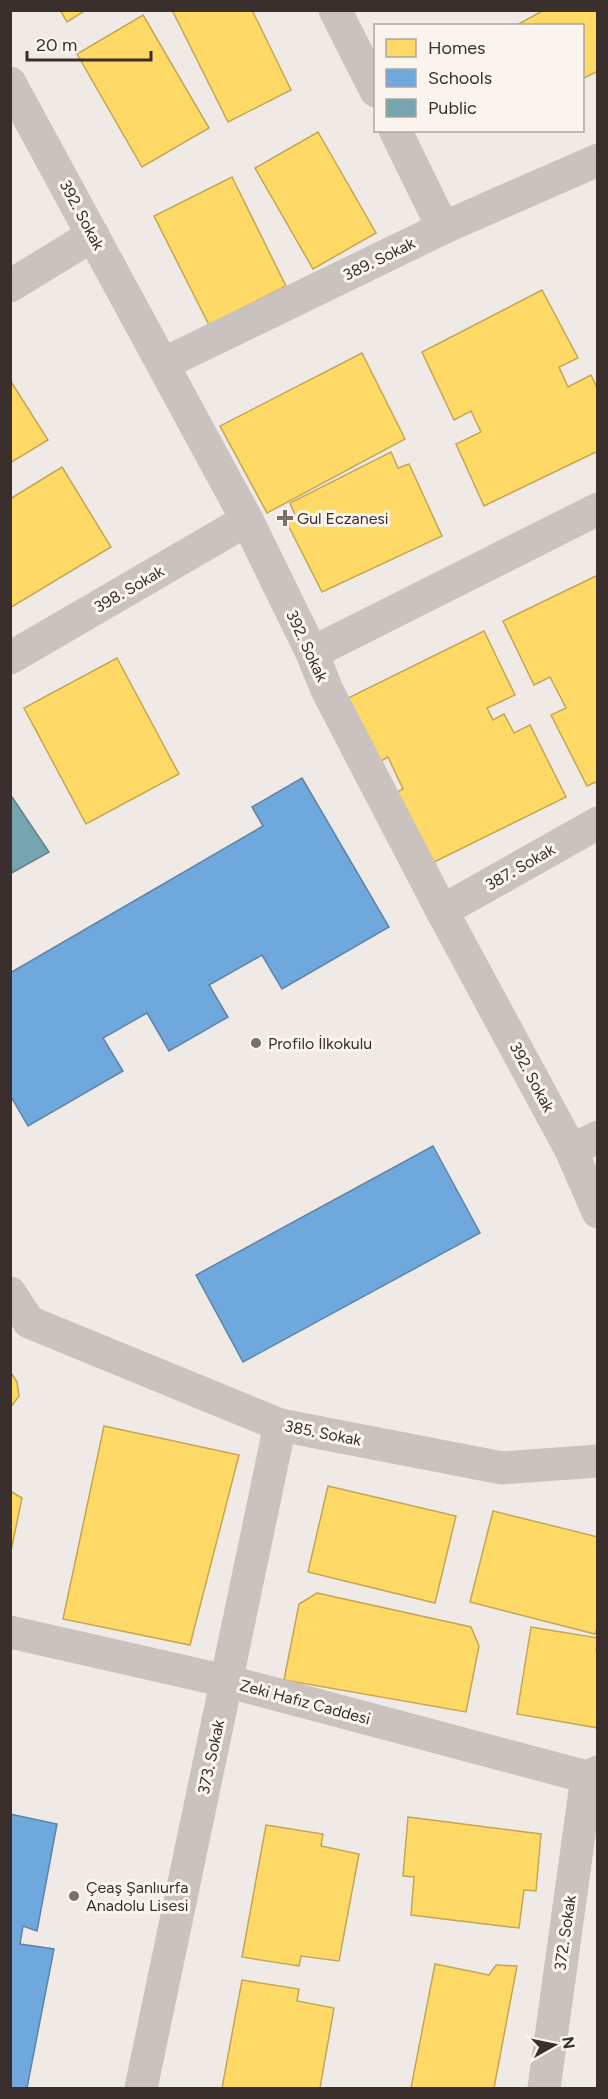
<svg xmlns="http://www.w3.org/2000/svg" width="608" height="2099" font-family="Figtree,sans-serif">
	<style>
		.homes { fill: #ffd966; stroke: #c4a655; stroke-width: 1.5 }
		.schools { fill: #6fa8dc; stroke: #5f84a7; stroke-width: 1.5 }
		.public { fill: #76a5af; stroke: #648288; stroke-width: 1.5 }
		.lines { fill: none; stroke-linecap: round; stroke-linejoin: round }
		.minor { stroke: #c9c2be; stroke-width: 33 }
		.tertiary { stroke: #c9c2be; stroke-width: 33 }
		.poi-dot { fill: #79706d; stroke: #faf4ef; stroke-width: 2 }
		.labels { text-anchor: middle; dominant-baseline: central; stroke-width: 6; stroke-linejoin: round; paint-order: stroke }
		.street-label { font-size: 16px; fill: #3a2f2c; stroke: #faf4ef }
		.poi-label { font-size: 16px; fill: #3a2f2c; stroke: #faf4ef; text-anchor: start }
	</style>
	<rect width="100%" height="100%" fill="#efeae6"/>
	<g class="homes">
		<polygon points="60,10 86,10 67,22"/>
		<polygon points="172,10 252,10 291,90 228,122"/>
		<polygon points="544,10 598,10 598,71 582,79 582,26 515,26"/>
		<polygon points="143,15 209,128 142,167 77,54"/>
		<polygon points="318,132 376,233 313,269 255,168"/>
		<polygon points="232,177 286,286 209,325 154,216"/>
		<polygon points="542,290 578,358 559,367 568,387 591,375 598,390 598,451 484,506 456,444 481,432 471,411 454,420 422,352"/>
		<polygon points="362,353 405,439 267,513 220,426"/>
		<polygon points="10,380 48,440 10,463"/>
		<polygon points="391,452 398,468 409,464 442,536 322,592 287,523 296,517 290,503"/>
		<polygon points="62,467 111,547 10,608 10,499"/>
		<polygon points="598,575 598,781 587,786 551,715 566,708 550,677 534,685 503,621"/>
		<polygon points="484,631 515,695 487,708 493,720 504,714 514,733 530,725 566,797 424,867 389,796 403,789 388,757 372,766 340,702"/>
		<polygon points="117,658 179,774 86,824 24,708"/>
		<polygon points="10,1371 17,1382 19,1396 10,1408"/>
		<polygon points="104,1426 239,1455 190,1645 63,1619"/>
		<polygon points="328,1486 456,1516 435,1603 308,1572"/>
		<polygon points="10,1491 22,1498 10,1556"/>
		<polygon points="493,1511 598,1537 598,1625 595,1634 470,1602"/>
		<polygon points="317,1593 471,1627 479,1646 466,1712 284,1680 299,1604"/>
		<polygon points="531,1627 598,1638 596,1650 598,1651 598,1728 517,1714"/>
		<polygon points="408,1817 541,1834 536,1891 524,1890 519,1928 411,1915 414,1877 403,1876"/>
		<polygon points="266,1825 323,1834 321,1846 359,1854 339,1961 301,1956 299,1966 242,1957"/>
		<polygon points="435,1964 489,1975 496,1965 517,1966 494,2088 411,2088"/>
		<polygon points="242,1980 299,1989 297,2001 334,2008 320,2088 222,2088"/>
	</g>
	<g class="schools">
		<polygon points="302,778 389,927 282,989 262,955 209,985 228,1017 169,1051 147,1013 103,1038 123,1071 28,1126 10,1095 10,973 263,826 252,807"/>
		<polygon points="433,1146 480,1233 243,1362 196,1275"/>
		<polygon points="10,1814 57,1824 37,1931 23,1926 20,1944 54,1949 27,2088 10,2088"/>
	</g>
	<polygon class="public" points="10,794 49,852 10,874"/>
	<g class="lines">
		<g class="minor">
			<polyline points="335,10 376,91"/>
			<polyline points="10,83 247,520 312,653 327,690 442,911 571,1150 598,1212"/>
			<polyline points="395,130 443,228"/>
			<polyline points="10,286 93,235"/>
			<polyline points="163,364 443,228 598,160"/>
			<polyline points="312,653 598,509"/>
			<polyline points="10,658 247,520"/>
			<polyline points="442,911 598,823"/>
			<polyline points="571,1150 598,1137"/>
			<polyline points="10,1293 29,1322 280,1425 502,1468 598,1461"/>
			<polyline points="141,2088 280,1425"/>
			<polyline points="544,2088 587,1777"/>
		</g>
		<polyline class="tertiary" points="10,1632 226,1681 587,1777 598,1772"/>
	</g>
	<g class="poi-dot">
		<path d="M282 509h6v6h6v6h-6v6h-6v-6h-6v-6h6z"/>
		<circle cx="256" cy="1043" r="6"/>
		<circle cx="74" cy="1896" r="6"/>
	</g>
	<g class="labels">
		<g class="street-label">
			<text transform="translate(82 215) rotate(62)">392. Sokak</text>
			<text transform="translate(379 259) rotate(-26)">389. Sokak</text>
			<text transform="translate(129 589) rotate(-30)">398. Sokak</text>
			<text transform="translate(307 646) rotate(65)">392. Sokak</text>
			<text transform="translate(520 867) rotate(-30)">387. Sokak</text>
			<text transform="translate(532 1077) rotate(62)">392. Sokak</text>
			<text transform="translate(323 1433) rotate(11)">385. Sokak</text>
			<text transform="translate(305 1702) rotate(15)">Zeki Hafız Caddesi</text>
			<text transform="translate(211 1757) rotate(-78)">373. Sokak</text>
			<text transform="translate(565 1933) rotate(-82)">372. Sokak</text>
		</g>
		<g class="poi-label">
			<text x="297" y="518">Gul Eczanesi</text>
			<text x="268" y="1043">Profilo İlkokulu</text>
			<text x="86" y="1887">Çeaş Şanlıurfa<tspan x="86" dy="18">Anadolu Lisesi</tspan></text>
		</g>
	</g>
	<rect width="608" height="2099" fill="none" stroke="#3a2f2c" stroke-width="24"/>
	<rect x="374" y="24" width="210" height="108" fill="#faf4ef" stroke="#ada5a1" stroke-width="1.5"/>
	<rect x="386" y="39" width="30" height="18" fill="#ffd966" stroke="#ada5a1" stroke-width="1.5"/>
	<text x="428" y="54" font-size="18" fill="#3a2f2c">Homes</text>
	<rect x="386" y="69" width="30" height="18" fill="#6fa8dc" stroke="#ada5a1" stroke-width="1.5"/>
	<text x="428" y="84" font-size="18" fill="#3a2f2c">Schools</text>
	<rect x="386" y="99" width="30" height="18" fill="#76a5af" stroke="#ada5a1" stroke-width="1.5"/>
	<text x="428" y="114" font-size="18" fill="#3a2f2c">Public</text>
	<g transform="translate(554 2045) rotate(81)" stroke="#faf4ef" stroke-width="4.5" paint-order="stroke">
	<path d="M0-4.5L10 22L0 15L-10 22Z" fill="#3a2f2c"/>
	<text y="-9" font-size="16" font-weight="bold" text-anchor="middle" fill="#3a2f2c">N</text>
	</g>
	<path d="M27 51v9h124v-9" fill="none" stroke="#3a2f2c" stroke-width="3"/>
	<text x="36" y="51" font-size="18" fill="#3a2f2c" stroke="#faf4ef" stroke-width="4.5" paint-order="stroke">20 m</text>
</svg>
